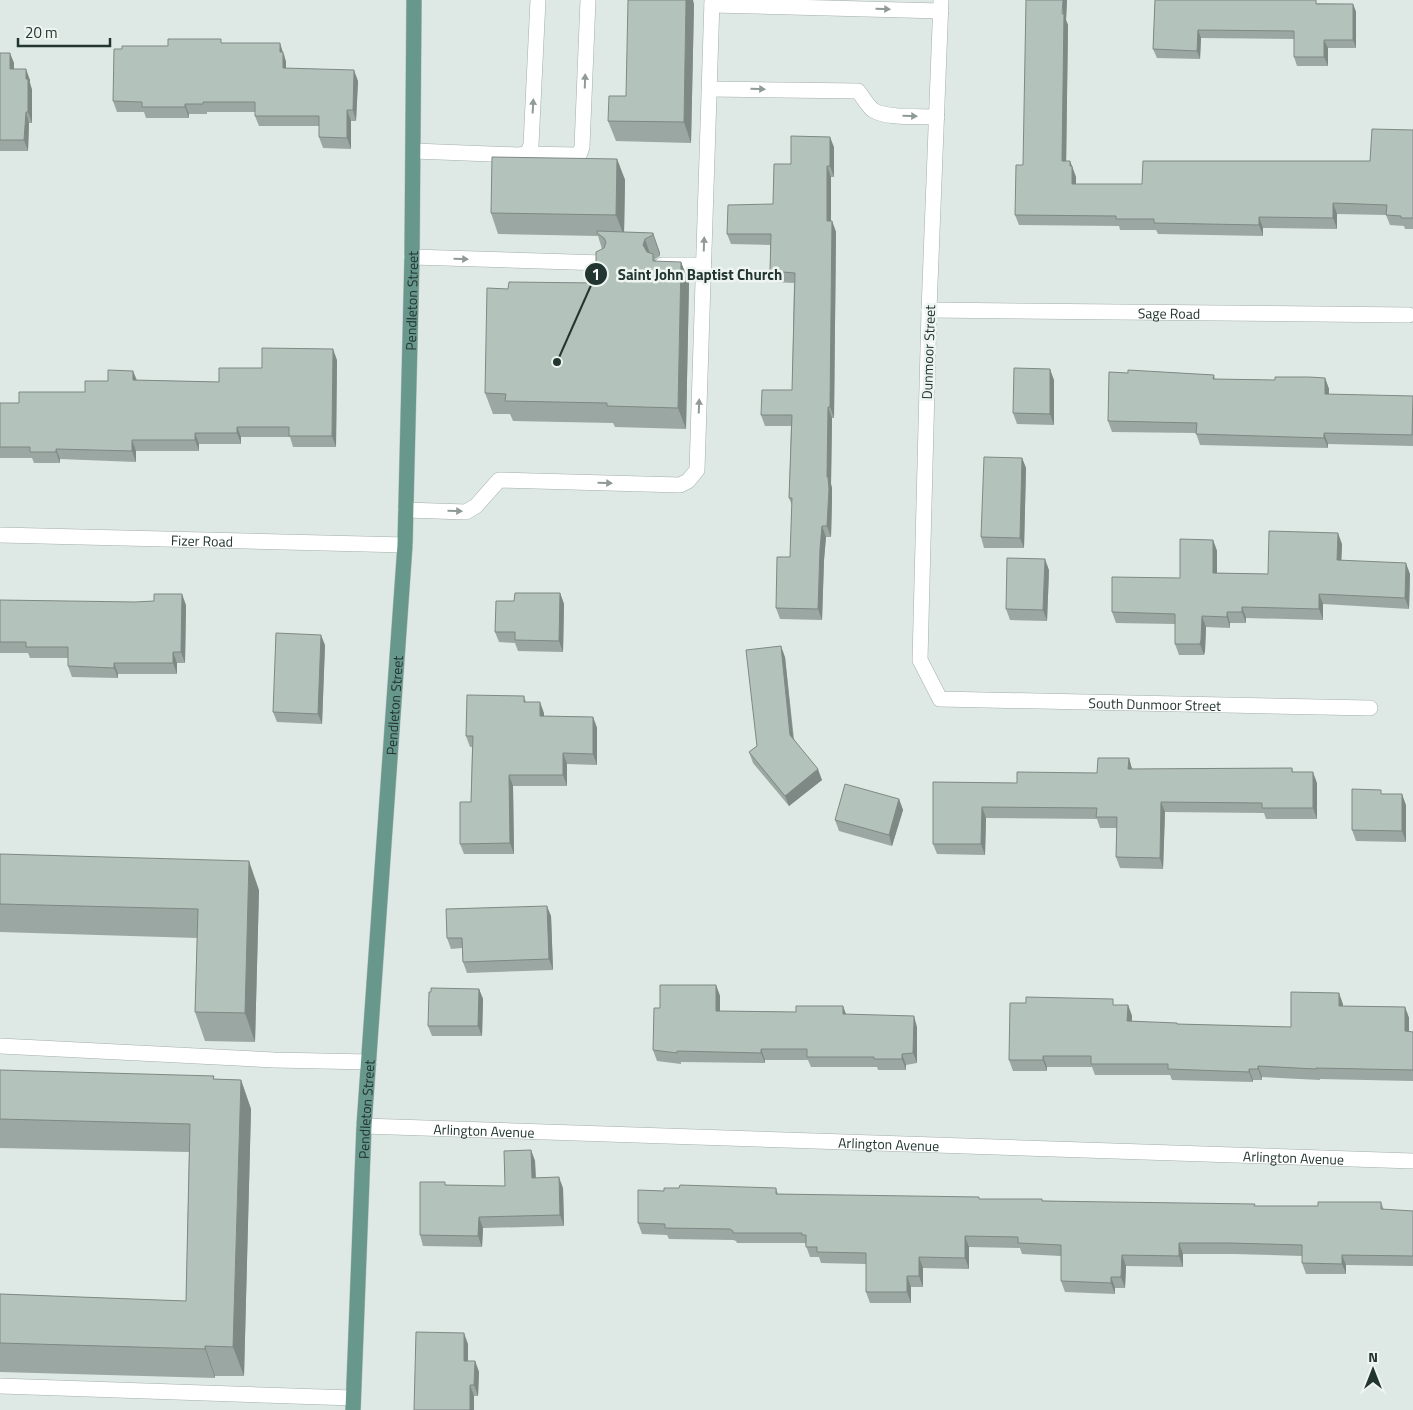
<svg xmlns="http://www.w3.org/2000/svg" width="1413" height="1410" font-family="'Titillium Web',sans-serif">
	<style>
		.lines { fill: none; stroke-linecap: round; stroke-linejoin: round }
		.minor-casing { stroke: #a2afaa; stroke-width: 16 }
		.major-casing { stroke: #bdc2c1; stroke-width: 16 }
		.minor { stroke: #fff; stroke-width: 15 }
		.major { stroke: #68988c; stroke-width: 15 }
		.wall { fill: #9ba7a2 }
		.shaded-wall { fill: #7e8884 }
		.building { fill: #b4c2bc; stroke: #7e8884 }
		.oneway { fill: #909a98 }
		.labels { text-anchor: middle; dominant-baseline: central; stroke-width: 5; stroke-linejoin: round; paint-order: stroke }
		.street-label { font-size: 14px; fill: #223530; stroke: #eef5f1 }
		.leader { fill: none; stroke: #223530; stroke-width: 2 }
		.callout-dot { fill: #223530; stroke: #eef5f1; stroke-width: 2 }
		.mark-label { font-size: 15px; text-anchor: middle; font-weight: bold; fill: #fff }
		.callout-label { font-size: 15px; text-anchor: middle; font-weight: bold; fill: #223530; stroke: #eef5f1; stroke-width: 5; stroke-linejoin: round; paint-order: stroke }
	</style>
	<rect width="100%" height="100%" fill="#dee8e4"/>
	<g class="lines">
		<defs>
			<g id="minor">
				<path id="s1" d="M 941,0 L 929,310 L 920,660 L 940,699 L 1370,708"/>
				<polyline points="712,5 941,11"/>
				<path d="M 710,89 L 858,91 C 863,97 867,105 873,110 C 886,119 921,116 937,117"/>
				<polyline points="414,151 518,155 527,154 576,155 580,153 582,147 588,0"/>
				<polyline points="527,154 531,145 538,0"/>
				<polyline points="412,257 604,263"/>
				<polyline points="662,265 704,265"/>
				<path id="s2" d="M 929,310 L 1409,315"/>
				<polyline points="406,510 466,512 476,506 499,480 680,485 688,481 697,470 712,0"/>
				<path id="s3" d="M 0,535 L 405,545"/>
				<polyline points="0,1046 274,1060 369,1062"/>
				<path id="s4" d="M 364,1126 L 1413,1161"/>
				<polyline points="0,1386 353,1398"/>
			</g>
			<g id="major">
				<path id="s5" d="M 353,1410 L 364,1126 L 405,545 L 412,257 L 414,0"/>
			</g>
		</defs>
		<use href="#minor" class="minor-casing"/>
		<use href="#major" class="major-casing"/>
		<use href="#minor" class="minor"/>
		<use href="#major" class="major"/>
	</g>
	<g class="wall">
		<polygon points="1067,0 1066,20 1068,25 1066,161 1070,161 1076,177 1076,184 1142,184 1367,161 1370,161 1413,130 1413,229 1405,229 1404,226 1390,225 1386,215 1337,214 1337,229 1263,228 1263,236 1158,234 1156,230 1120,230 1119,226 1019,225 1015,215 1023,165"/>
		<polygon points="1155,0 1353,4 1356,12 1356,48 1328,48 1328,66 1297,66 1294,57 1294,39 1201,38 1200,59 1157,58 1153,49"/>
		<polygon points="694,4 691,143 616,141 608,121"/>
		<polygon points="222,43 284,54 286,62 286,68 358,81 356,121 351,121 351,149 323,148 319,137 319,126 259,126 255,116 255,112 207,112 207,114 189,114 189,118 146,118 144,112 117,112 113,101 168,46"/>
		<polygon points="0,53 14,63 14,69 30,80 30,83 32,90 32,123 29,123 28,151 0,151"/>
		<polygon points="834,147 834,177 831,177 831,221 832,221 836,232 834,418 832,418 831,484 832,488 832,499 831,537 826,537 824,560 822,620 780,619 776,608 790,557 792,505 789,498 791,426 765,426 761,415 792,390 794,283 774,282 770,271 770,245 731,244 727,234 773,204 791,164"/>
		<polygon points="617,159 625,180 624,232 653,233 660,253 660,256 655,259 656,262 681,262 689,283 686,429 615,427 613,423 513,421 510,414 493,414 485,393 508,289 596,283 602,249 598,236 498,234 491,213"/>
		<polygon points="337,360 336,447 293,447 290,437 241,437 241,444 199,444 199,451 136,451 136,462 60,459 60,463 34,463 32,458 0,458 0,403 19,403 85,392 133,371 137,380 219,382 262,368"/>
		<polygon points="1128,373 1214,375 1215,379 1275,380 1325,378 1329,389 1329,395 1413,397 1413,446 1328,444 1328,448 1200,445 1196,433 1112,432 1108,421"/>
		<polygon points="1054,380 1054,425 1017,424 1013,413"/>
		<polygon points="1022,458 1026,468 1024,548 984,548 981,537"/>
		<polygon points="1213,540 1217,551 1217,573 1268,574 1342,544 1341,560 1410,574 1409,609 1323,604 1323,620 1246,618 1246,623 1230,623 1230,628 1206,627 1205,651 1204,655 1179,655 1175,644 1175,624 1116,623 1112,612 1180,578"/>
		<polygon points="1049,570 1047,621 1010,620 1006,609"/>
		<polygon points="560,593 564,604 563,652 518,651 515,643 499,642 495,632 514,601"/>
		<polygon points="0,600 186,605 185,663 177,663 177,674 118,674 118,678 72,677 68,666 68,658 30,658 28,653 0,653"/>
		<polygon points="325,645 322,724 277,722 273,712"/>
		<polygon points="785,657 794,739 822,780 789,806 753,763 749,752 757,746"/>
		<polygon points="524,696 526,702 544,713 544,716 593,717 597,728 597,765 567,764 567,786 513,786 514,854 464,854 460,844 471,802 472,747 470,747 466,736"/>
		<polygon points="1129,758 1132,769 1292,768 1293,772 1317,783 1317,819 1266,819 1264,813 1165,812 1163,869 1120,868 1116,857 1117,828 1100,828 1097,819 986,818 985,855 937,854 933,844 933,782 1017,783 1097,773"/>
		<polygon points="1382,794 1406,805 1406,842 1356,841 1352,830"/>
		<polygon points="899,799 903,810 892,846 839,831 835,820"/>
		<polygon points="0,854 259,890 255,1042 205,1041 195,1012 197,938 0,932"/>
		<polygon points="551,916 553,970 467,973 463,962 462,948 451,949 447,938"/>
		<polygon points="716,985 720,996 720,1011 796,1012 843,1006 846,1015 917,1027 917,1063 906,1065 906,1070 878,1070 877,1067 811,1067 808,1060 765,1060 765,1063 681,1062 681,1064 657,1061 653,1050 660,1008"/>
		<polygon points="479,989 483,999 482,1036 432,1036 428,1026"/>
		<polygon points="1343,1004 1343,1006 1405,1007 1409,1018 1409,1031 1413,1032 1413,1081 1320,1079 1320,1080 1262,1077 1262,1080 1253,1080 1253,1082 1172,1080 1170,1075 1095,1075 1092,1067 1047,1067 1047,1071 1013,1071 1009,1060 1115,1005 1128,1005 1132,1016 1132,1021 1178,1024 1291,1027"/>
		<polygon points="0,1070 241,1080 251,1109 244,1376 215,1376 215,1378 0,1372 0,1294 186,1301 189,1152 0,1148"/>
		<polygon points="531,1150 535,1161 536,1178 563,1188 564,1226 483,1228 482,1247 423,1246 420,1235 445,1185 505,1186"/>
		<polygon points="776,1188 778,1194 1255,1206 1318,1206 1381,1202 1384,1210 1413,1211 1413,1266 1346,1265 1346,1274 1306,1274 1302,1263 1302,1256 1234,1254 1183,1254 1183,1267 1126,1266 1125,1288 1115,1288 1115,1294 1065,1292 1061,1281 1061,1256 1022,1254 1020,1248 969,1247 969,1269 923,1268 923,1287 911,1287 911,1303 870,1303 866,1292 866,1264 821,1263 819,1257 810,1257 805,1243 737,1243 736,1241 733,1240 669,1239 667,1235 642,1234 638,1223 664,1191"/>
		<polygon points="468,1344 468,1361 475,1361 479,1372 478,1396 474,1396 414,1410"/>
	</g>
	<g class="shaded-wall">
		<polygon points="686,0 693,0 694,4 691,143 684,122"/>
		<polygon points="1063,0 1067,0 1066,20 1068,25 1066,172 1062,161"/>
		<polygon points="1353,4 1356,12 1356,48 1353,40"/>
		<polygon points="1198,30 1201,38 1200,59 1197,51"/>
		<polygon points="1324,40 1328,48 1328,66 1324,57"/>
		<polygon points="280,43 286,62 286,79 283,68 280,52"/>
		<polygon points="10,53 14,63 14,80 10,69"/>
		<polygon points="26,69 30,80 30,83 32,90 32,123 28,112 26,79"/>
		<polygon points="354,70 358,81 356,121 353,110"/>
		<polygon points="185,104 189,114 189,118 185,107"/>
		<polygon points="347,110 351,121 351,149 347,138"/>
		<polygon points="26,112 29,123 28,151 24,140"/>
		<polygon points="830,137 834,147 834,177 830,166"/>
		<polygon points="617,159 625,180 624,236 616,215"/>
		<polygon points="1070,161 1076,177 1076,195 1072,184"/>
		<polygon points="827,166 831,177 831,232 827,221"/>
		<polygon points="1333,203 1337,214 1337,229 1333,218"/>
		<polygon points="1259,217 1263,228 1263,236 1259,225"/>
		<polygon points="832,221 836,232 834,418 830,407"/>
		<polygon points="653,233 660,253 660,256 653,235"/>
		<polygon points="645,239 652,260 643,245"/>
		<polygon points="681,262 689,283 686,429 678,408"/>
		<polygon points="333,349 337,360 336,447 332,436"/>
		<polygon points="1050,369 1054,380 1054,425 1050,414"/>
		<polygon points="133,371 137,382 133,380"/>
		<polygon points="1325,378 1329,389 1328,405 1325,394"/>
		<polygon points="828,407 832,418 831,484 832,488 832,499 831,537 827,526 827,477"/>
		<polygon points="237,427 241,437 241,444 237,433"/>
		<polygon points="195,433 199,444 199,451 195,440"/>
		<polygon points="1324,433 1328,444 1328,448 1324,438"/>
		<polygon points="132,440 136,451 136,462 132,451"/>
		<polygon points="56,449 60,459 60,463 56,452"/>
		<polygon points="1022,458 1026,468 1024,548 1020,538"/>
		<polygon points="822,526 826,537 824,560 822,620 818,609 820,549"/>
		<polygon points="1338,533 1342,544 1341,571 1337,560"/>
		<polygon points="1213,540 1217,551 1217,584 1213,573"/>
		<polygon points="1045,559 1049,570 1047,621 1043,610"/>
		<polygon points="1406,563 1410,574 1409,609 1405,598"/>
		<polygon points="560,593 564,604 563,652 559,641"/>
		<polygon points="182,594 186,605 185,663 181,652"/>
		<polygon points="1319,594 1323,604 1323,620 1319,609"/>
		<polygon points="1242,607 1246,618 1246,623 1242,612"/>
		<polygon points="1227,612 1230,623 1230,628 1227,617"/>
		<polygon points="1202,616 1206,627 1205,651 1204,655 1200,644"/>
		<polygon points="321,635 325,645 322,724 318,714"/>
		<polygon points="781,646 785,657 794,746 790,735"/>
		<polygon points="173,652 177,663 177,674 173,663"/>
		<polygon points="114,663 118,674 118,678 114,668"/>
		<polygon points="540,702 544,713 544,727 540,716"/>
		<polygon points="593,717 597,728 597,765 593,754"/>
		<polygon points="563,753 567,764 567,786 563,775"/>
		<polygon points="1129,758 1132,769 1128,769"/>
		<polygon points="818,769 822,780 789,806 785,796"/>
		<polygon points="1313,772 1317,783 1317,819 1313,808"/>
		<polygon points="509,775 513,786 514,854 510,843"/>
		<polygon points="1402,794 1406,805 1406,842 1402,831"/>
		<polygon points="899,799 903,810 892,846 889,835"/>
		<polygon points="1161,802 1165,812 1163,869 1160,858"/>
		<polygon points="982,807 986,818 985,855 981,844"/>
		<polygon points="249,861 259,890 255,1042 245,1013"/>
		<polygon points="547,906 551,916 553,970 549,959"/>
		<polygon points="716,985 720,996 720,1022 716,1011"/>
		<polygon points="479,989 483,999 482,1036 478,1026"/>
		<polygon points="1339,993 1343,1004 1342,1017 1339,1006"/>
		<polygon points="1128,1005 1132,1016 1131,1032 1127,1021"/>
		<polygon points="843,1006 847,1017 843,1014"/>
		<polygon points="1405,1007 1409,1018 1409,1042 1405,1031"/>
		<polygon points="914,1016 917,1027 917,1063 913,1053"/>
		<polygon points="761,1049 765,1060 765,1063 761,1053"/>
		<polygon points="902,1054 906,1065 906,1070 902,1059"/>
		<polygon points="1043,1056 1047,1067 1047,1071 1043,1060"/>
		<polygon points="1258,1066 1262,1077 1262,1080 1258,1069"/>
		<polygon points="1249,1069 1253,1080 1253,1082 1249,1072"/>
		<polygon points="241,1080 251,1109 244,1376 233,1347"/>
		<polygon points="531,1150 535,1161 536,1189 532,1178"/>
		<polygon points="559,1177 563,1188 564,1226 560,1215"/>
		<polygon points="479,1217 483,1228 482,1247 478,1236"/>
		<polygon points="965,1236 969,1247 969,1269 965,1258"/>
		<polygon points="1179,1243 1183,1254 1183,1267 1179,1256"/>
		<polygon points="1122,1255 1126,1266 1125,1288 1121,1277"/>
		<polygon points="1342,1255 1346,1265 1346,1274 1342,1264"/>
		<polygon points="919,1257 923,1268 923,1287 919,1276"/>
		<polygon points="907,1276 911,1287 911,1303 907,1292"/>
		<polygon points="1111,1277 1115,1288 1115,1294 1111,1283"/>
		<polygon points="464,1333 468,1344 468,1372 464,1361"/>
		<polygon points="205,1346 215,1376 215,1378 205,1349"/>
		<polygon points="475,1361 479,1372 478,1396 474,1385"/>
		<polygon points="470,1385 474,1396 474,1410 470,1410"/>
	</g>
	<g class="building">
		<polygon points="628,0 686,0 684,122 608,121 609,96 626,96"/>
		<polygon points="1026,0 1063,0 1062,14 1064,14 1062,161 1070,161 1070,166 1072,166 1072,184 1142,184 1143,161 1370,161 1372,129 1413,130 1413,218 1401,218 1401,216 1386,215 1387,205 1333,203 1333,218 1259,217 1259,225 1154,223 1154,219 1116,219 1116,216 1015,215 1016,165 1023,165"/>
		<polygon points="1155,0 1316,0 1316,4 1353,4 1353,40 1324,40 1324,57 1294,57 1294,31 1198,30 1197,51 1153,49"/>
		<polygon points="168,39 221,39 221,43 280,43 280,52 283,52 283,68 354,70 353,110 347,110 347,138 319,137 319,116 255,116 255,102 203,102 203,104 185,104 185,107 142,107 142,102 113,101 114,49 122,49 122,46 168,46"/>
		<polygon points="0,53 10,53 10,69 26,69 26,79 28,79 28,112 26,112 24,140 0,140"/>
		<polygon points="791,136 830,137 830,166 827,166 827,221 832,221 830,407 828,407 827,477 828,477 829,489 827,526 822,526 820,549 818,609 776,608 777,557 790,557 792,498 789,498 792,415 761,415 762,390 792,390 795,273 770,271 771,234 727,234 728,205 773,204 774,164 791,164"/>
		<polygon points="492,157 617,159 616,215 491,213"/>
		<polygon points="597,231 653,233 653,235 645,239 643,245 647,252 653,254 653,261 681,262 678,408 607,406 607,403 505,401 506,394 485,393 487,288 508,289 509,282 596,283 596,252 604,248 606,242 604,238 597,233"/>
		<polygon points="262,348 333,349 332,436 289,436 289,427 237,427 237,433 195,433 195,440 132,440 132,451 56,449 56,452 30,452 30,447 0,447 0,403 19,403 19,392 85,392 85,381 108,381 108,370 133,371 133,380 219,382 219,368 262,368"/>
		<polygon points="1014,368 1050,369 1050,414 1013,413"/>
		<polygon points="1128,370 1214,375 1213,379 1275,380 1275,377 1309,377 1325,378 1325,394 1413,396 1412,435 1324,433 1324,438 1196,434 1197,423 1108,421 1109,372 1128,373"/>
		<polygon points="984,457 1022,458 1020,538 981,537"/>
		<polygon points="1269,531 1338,533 1337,560 1406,563 1405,598 1319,594 1319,609 1242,607 1242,612 1227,612 1227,617 1202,616 1201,640 1200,644 1175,644 1175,614 1112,612 1112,577 1180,578 1180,539 1213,540 1213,573 1268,574"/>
		<polygon points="1007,558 1045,559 1043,610 1006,609"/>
		<polygon points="515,593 560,593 559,641 515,640 515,632 495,632 496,601 514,601"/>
		<polygon points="154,594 182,594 181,652 173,652 173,663 114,663 114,668 68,666 68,647 26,647 26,642 0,642 0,600 135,602 154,601"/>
		<polygon points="276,633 321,635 318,714 273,712"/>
		<polygon points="781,646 790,735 818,769 785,796 749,752 757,746 746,650"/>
		<polygon points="467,695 524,696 524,702 540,702 540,716 593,717 593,754 563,753 563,775 509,775 510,843 460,844 460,802 471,802 473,736 466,736"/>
		<polygon points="1098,758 1129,758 1128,769 1292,768 1292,772 1313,772 1313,808 1262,808 1262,803 1161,802 1160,858 1116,857 1117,817 1096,817 1097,808 982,807 981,844 933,844 933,782 1017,783 1017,772 1097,773"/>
		<polygon points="845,784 899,799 889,835 835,820"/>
		<polygon points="1352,789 1381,790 1381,794 1402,794 1402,831 1352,830"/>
		<polygon points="0,854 249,861 245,1013 195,1012 198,909 0,904"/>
		<polygon points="547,906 549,959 463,962 462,938 447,938 446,909"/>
		<polygon points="660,985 716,985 716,1011 796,1012 796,1006 843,1006 843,1014 914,1016 913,1053 902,1054 902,1059 874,1059 874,1057 807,1057 807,1049 761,1049 761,1053 677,1051 677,1053 653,1050 654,1008 660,1008"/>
		<polygon points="431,988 479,989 478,1026 428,1026 429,992 431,992"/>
		<polygon points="1291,992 1339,993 1339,1006 1405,1007 1405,1031 1413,1032 1413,1070 1316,1068 1316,1069 1258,1066 1258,1069 1249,1069 1249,1072 1168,1069 1168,1064 1091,1064 1091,1056 1043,1056 1043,1060 1009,1060 1010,1003 1026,1003 1026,997 1113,999 1113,1005 1128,1005 1127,1021 1177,1023 1177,1024 1291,1027"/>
		<polygon points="0,1070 214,1076 213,1079 241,1080 233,1347 205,1346 205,1349 0,1343 0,1294 186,1301 190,1124 0,1119"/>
		<polygon points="531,1150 532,1178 559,1177 560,1215 479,1217 478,1236 420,1235 420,1182 445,1182 445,1185 505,1186 504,1151"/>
		<polygon points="680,1185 776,1188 776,1194 979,1197 979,1199 1042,1199 1042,1201 1255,1204 1254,1206 1318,1206 1318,1202 1381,1202 1381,1209 1413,1211 1413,1256 1342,1255 1342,1264 1302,1263 1302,1245 1230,1243 1179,1243 1179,1256 1122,1255 1121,1277 1111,1277 1111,1283 1061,1281 1061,1245 1018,1243 1018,1237 965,1236 965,1258 919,1257 919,1276 907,1276 907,1292 866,1292 866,1253 817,1252 817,1247 806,1247 806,1235 802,1235 802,1233 733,1233 733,1231 730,1229 665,1228 665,1224 638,1223 638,1190 664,1191 664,1188 679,1188"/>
		<polygon points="416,1332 464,1333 464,1361 475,1361 474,1385 470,1385 470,1410 414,1410"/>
	</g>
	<defs><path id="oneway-solid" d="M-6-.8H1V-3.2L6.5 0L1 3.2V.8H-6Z" transform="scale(1.25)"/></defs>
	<g class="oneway">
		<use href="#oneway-solid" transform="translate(883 9) rotate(2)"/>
		<use href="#oneway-solid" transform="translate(585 81) rotate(-88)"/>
		<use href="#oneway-solid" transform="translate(758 89) rotate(1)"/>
		<use href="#oneway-solid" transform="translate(533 106) rotate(-87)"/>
		<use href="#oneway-solid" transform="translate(910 116) rotate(2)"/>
		<use href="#oneway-solid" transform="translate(704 244) rotate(-88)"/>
		<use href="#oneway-solid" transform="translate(461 259) rotate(2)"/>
		<use href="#oneway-solid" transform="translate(699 406) rotate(-88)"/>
		<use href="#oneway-solid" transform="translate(605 483) rotate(2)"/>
		<use href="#oneway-solid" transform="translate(455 511) rotate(1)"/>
	</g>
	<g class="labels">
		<g class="street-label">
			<text stroke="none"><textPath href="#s5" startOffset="1111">Pendleton Street</textPath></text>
			<text stroke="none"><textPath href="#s2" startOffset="240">Sage Road</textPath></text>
			<text transform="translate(928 352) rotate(-88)">Dunmoor Street</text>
			<text stroke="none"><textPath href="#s3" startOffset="202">Fizer Road</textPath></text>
			<text stroke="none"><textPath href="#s1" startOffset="919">South Dunmoor Street</textPath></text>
			<text stroke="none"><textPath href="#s5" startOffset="706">Pendleton Street</textPath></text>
			<text stroke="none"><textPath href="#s5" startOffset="301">Pendleton Street</textPath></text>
			<text stroke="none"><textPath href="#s4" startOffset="120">Arlington Avenue</textPath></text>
			<text stroke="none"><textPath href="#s4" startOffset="525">Arlington Avenue</textPath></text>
			<text stroke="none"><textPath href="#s4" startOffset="930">Arlington Avenue</textPath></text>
		</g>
	</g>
	<path class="leader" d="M557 362L596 274"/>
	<g class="callout-dot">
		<circle cx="557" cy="362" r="5"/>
		<circle cx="596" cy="274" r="12"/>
	</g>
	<g class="mark-label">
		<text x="596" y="280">1</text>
	</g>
	<g class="callout-label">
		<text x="700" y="280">Saint John Baptist Church</text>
	</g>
	<g transform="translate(1373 1370)" stroke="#eef5f1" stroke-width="4" paint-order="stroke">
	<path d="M0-4L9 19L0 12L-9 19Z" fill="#223530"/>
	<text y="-8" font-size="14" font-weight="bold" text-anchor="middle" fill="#223530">N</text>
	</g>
	<path d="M18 38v8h92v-8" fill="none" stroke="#223530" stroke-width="2.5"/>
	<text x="25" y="38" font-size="15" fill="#223530" stroke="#eef5f1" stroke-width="4" paint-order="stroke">20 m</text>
</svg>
